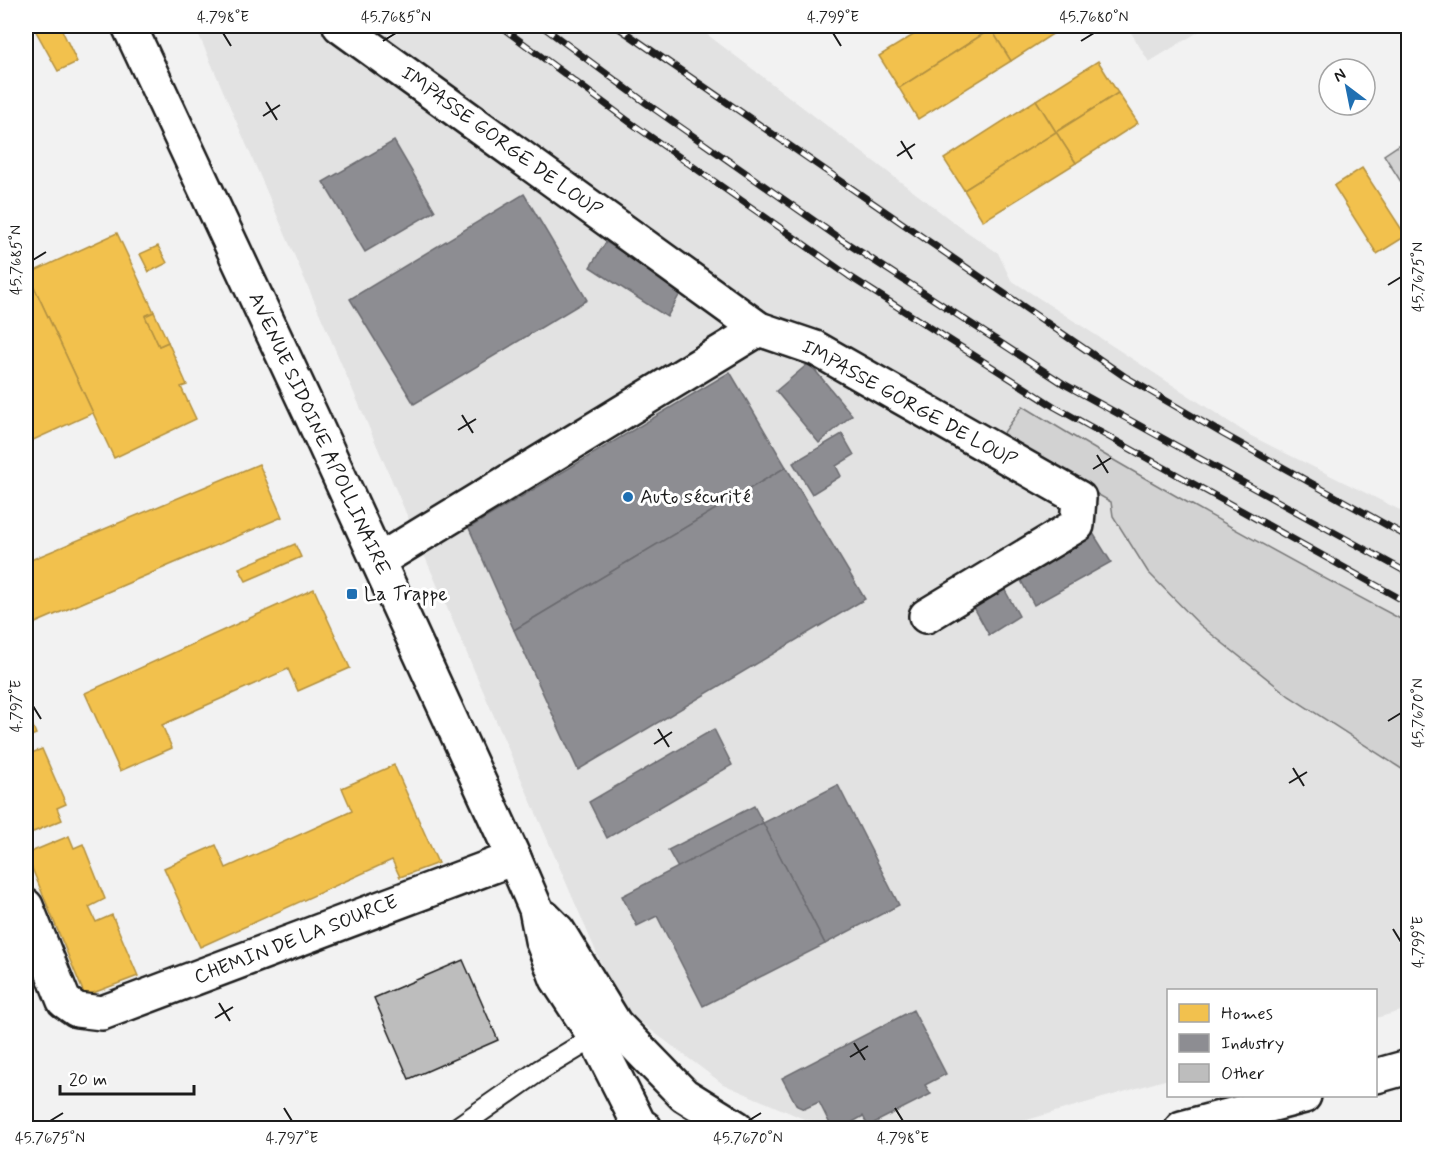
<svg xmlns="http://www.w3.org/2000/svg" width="1434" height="1154" font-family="Mynerve,sans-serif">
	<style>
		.built { fill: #e2e2e2 }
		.green { fill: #d2d2d2; stroke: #777; stroke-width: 1.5 }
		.homes { fill: #f2c14e; stroke: #b2903f; stroke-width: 1.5 }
		.industry { fill: #8d8d92; stroke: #6b6b6f; stroke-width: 1.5 }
		.building { fill: #bdbdbd; stroke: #1c1c1c; stroke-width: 1.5 }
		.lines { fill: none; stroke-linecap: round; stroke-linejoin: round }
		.service-casing { stroke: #1c1c1c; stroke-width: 24 }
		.minor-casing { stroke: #1c1c1c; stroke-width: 38 }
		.secondary-casing { stroke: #1c1c1c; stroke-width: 38 }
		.service { stroke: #fff; stroke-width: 20 }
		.minor { stroke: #fff; stroke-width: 33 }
		.secondary { stroke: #fff; stroke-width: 33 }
		.rail-casing { stroke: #1c1c1c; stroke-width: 7 }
		.rail { stroke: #fff; stroke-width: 4.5; stroke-dasharray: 14; stroke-linecap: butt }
		.ticks { fill: none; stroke: #1c1c1c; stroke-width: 2 }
		.poi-dot { fill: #1f6fb2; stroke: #fff; stroke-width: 2 }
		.labels { text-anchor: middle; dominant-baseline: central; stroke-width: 6; stroke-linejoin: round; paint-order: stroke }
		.street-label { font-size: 20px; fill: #1c1c1c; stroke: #fff }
		.poi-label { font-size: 20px; fill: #1c1c1c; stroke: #fff; text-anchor: start }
		.neatline { fill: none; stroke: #1c1c1c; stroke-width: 2 }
		.ticks-label { font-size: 15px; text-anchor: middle; fill: #1c1c1c }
	</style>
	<rect width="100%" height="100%" fill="#f2f2f2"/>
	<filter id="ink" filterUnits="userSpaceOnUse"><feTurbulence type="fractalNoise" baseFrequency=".0167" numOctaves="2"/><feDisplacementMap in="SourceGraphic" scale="12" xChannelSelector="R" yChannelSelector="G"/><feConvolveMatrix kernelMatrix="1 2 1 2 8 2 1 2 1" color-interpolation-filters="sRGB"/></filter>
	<g filter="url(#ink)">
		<g class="built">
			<polygon points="195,26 696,26 960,227 998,253 1011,280 1251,436 1408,514 1408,1009 1376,1018 1376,990 1168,990 1168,1079 1003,1127 841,1128 804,1119 723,1084 620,1007"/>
			<polygon points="1127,26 1208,26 1149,62"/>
		</g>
		<g class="green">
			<polygon points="1408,139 1408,193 1384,155"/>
			<path d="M 1023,406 C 1149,483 1278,554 1408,623 L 1408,773 L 1289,696 L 1200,625 L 1148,572 L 1113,516 L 1111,502 L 1000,438 Z"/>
		</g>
		<g class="homes">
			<polygon points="33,26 60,26 77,62 58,71"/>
			<polygon points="928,26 989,26 991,29 899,88 879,56"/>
			<polygon points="997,26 1065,26 1011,61 991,29"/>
			<polygon points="991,29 1011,61 918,119 899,88"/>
			<polygon points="1098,61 1118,93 1056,132 1036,100"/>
			<polygon points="1118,93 1138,123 1076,163 1056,132"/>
			<polygon points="1036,100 1056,132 964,190 944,159"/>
			<polygon points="1056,132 1076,163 983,221 964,190"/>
			<polygon points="1362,168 1406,236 1377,254 1334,186"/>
			<polygon points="117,233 154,312 145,316 159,346 168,342 187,385 181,387 196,419 114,458 28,274"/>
			<polygon points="158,246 167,263 149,272 140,254"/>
			<polygon points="28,274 93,413 31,441 26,429 26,275"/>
			<polygon points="154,312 168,342 159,346 145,316"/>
			<polygon points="259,464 282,517 26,627 26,562"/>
			<polygon points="295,544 301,557 246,581 239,568"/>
			<polygon points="314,589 350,668 298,691 288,669 162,725 172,748 120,771 85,693"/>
			<polygon points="26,709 36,734 26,738"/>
			<polygon points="42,749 66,804 57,808 62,820 26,835 26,755"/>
			<polygon points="394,765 438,863 400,877 392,860 200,947 164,868 216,845 226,868 352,811 342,788"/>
			<polygon points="69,836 74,848 83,844 105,899 89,907 96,922 112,915 138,976 85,996 26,854"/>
		</g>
		<g class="industry">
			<polygon points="394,141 435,211 365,252 323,182"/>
			<polygon points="524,194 587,300 414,404 350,299"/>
			<polygon points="606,242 682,290 667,317 590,267"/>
			<polygon points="809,363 852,415 819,443 776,391"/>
			<polygon points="730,372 786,467 514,630 469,528"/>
			<polygon points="842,434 854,455 836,466 841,476 812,494 793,463"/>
			<polygon points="786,467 865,599 578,770 514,630"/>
			<polygon points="1091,530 1111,562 1034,605 1017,573"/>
			<polygon points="1001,583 1019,616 989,635 970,600"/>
			<polygon points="714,729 732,765 607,838 589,802"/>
			<polygon points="838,785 899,905 825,944 763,823"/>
			<polygon points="754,806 763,823 678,868 668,850"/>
			<polygon points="763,823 825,944 703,1006 657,916 637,926 622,896"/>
			<polygon points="913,1010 946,1074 925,1085 931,1094 868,1126 863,1116 844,1127 830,1124 819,1102 804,1109 797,1106 782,1078"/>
		</g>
		<polygon class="building" points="463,960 498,1040 409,1079 374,998"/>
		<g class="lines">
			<defs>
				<polyline id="service" points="457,1128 540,1070 603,1032"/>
				<g id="minor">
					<polyline points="340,26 759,329 815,348 1079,498 1077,525 926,616"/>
					<polyline points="378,561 759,329"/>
					<polyline points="26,906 64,1001 77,1010 102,1013 514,858"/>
				</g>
				<g id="secondary">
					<polyline points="129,26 312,417 514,858 536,909 542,940 557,979 595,1037 639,1124 645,1128"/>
					<polyline points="544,917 558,931 615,1024 684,1095 737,1128"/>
					<polyline points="1376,1076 1408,1067"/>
					<polyline points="1182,1128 1304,1096"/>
				</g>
			</defs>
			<use href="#service" class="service-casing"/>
			<use href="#minor" class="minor-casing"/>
			<use href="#secondary" class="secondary-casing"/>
			<use href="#service" class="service"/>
			<use href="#minor" class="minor"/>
			<use href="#secondary" class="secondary"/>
			<defs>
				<g id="rail">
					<polyline points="500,26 631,123 849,276 1055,407 1408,603"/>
					<polyline points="542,26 646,103 836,236 1064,384 1408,573"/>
					<polyline points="616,26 1124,376 1223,434 1408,537"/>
				</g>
			</defs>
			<use href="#rail" class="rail-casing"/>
			<use href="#rail" class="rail"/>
		</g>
	</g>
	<path class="ticks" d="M 223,33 L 231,46M 833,33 L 841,46M 383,41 L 396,33M 1081,41 L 1094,33M 266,102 L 277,120M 263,116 L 280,105M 901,141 L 912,159M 897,156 L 915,144M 33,260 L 46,252M 1388,285 L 1401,277M 462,415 L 473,433M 458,430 L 476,419M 1097,455 L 1108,473M 1093,469 L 1111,458M 33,706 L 41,719M 1388,721 L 1401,713M 658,729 L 669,747M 654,744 L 672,732M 1293,768 L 1304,786M 1289,783 L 1307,772M 1393,929 L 1401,942M 219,1003 L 230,1021M 215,1018 L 233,1007M 854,1043 L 865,1060M 850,1057 L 868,1046M 284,1108 L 292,1121M 895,1108 L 903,1121M 50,1121 L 63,1113M 748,1121 L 761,1113"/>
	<g class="poi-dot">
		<circle cx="628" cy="497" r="6"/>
		<rect x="346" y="588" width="12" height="12" rx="3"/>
	</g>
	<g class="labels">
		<g class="street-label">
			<text transform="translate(501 142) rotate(36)">IMPASSE GORGE DE LOUP</text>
			<text transform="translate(909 404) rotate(29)">IMPASSE GORGE DE LOUP</text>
			<text transform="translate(319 434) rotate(65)">AVENUE SIDOINE APOLLINAIRE</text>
			<text transform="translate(296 940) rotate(-21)">CHEMIN DE LA SOURCE</text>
		</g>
		<g class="poi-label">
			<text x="640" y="497">Auto sécurité</text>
			<text x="364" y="594">La Trappe</text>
		</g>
	</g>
	<rect width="1434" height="1154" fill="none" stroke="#fff" stroke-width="66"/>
	<rect x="1167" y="989" width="210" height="108" fill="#ffffff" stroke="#a4a4a4" stroke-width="1.5"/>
	<rect x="1179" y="1004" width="30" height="18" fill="#f2c14e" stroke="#a4a4a4" stroke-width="1.5"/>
	<text x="1221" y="1019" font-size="18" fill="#1c1c1c">Homes</text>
	<rect x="1179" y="1034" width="30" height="18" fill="#8d8d92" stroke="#a4a4a4" stroke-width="1.5"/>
	<text x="1221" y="1049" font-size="18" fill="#1c1c1c">Industry</text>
	<rect x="1179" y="1064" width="30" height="18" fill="#bdbdbd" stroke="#a4a4a4" stroke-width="1.5"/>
	<text x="1221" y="1079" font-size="18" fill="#1c1c1c">Other</text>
	<g transform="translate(1347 87) rotate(328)"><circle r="28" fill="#ffffff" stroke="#a4a4a4" stroke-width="1.5"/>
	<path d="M0-4.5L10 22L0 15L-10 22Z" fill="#1f6fb2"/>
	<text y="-9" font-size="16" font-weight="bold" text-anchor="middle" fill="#1c1c1c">N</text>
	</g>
	<path d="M60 1085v9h134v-9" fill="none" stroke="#1c1c1c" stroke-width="3"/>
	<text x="69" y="1085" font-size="18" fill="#1c1c1c" stroke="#ffffff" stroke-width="4.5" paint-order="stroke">20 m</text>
	<rect x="33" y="33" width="1368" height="1088" class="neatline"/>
	<g class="ticks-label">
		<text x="223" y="22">4.798°E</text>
		<text x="396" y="22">45.7685°N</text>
		<text x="833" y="22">4.799°E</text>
		<text x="1094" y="22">45.7680°N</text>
		<text transform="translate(16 260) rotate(-90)" y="5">45.7685°N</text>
		<text transform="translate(1418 277) rotate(-90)" y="5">45.7675°N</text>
		<text transform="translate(16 706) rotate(-90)" y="5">4.797°E</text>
		<text transform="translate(1418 713) rotate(-90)" y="5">45.7670°N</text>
		<text transform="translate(1418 942) rotate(-90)" y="5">4.799°E</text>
		<text x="50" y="1143">45.7675°N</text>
		<text x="292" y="1143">4.797°E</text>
		<text x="748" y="1143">45.7670°N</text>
		<text x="903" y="1143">4.798°E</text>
	</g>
</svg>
